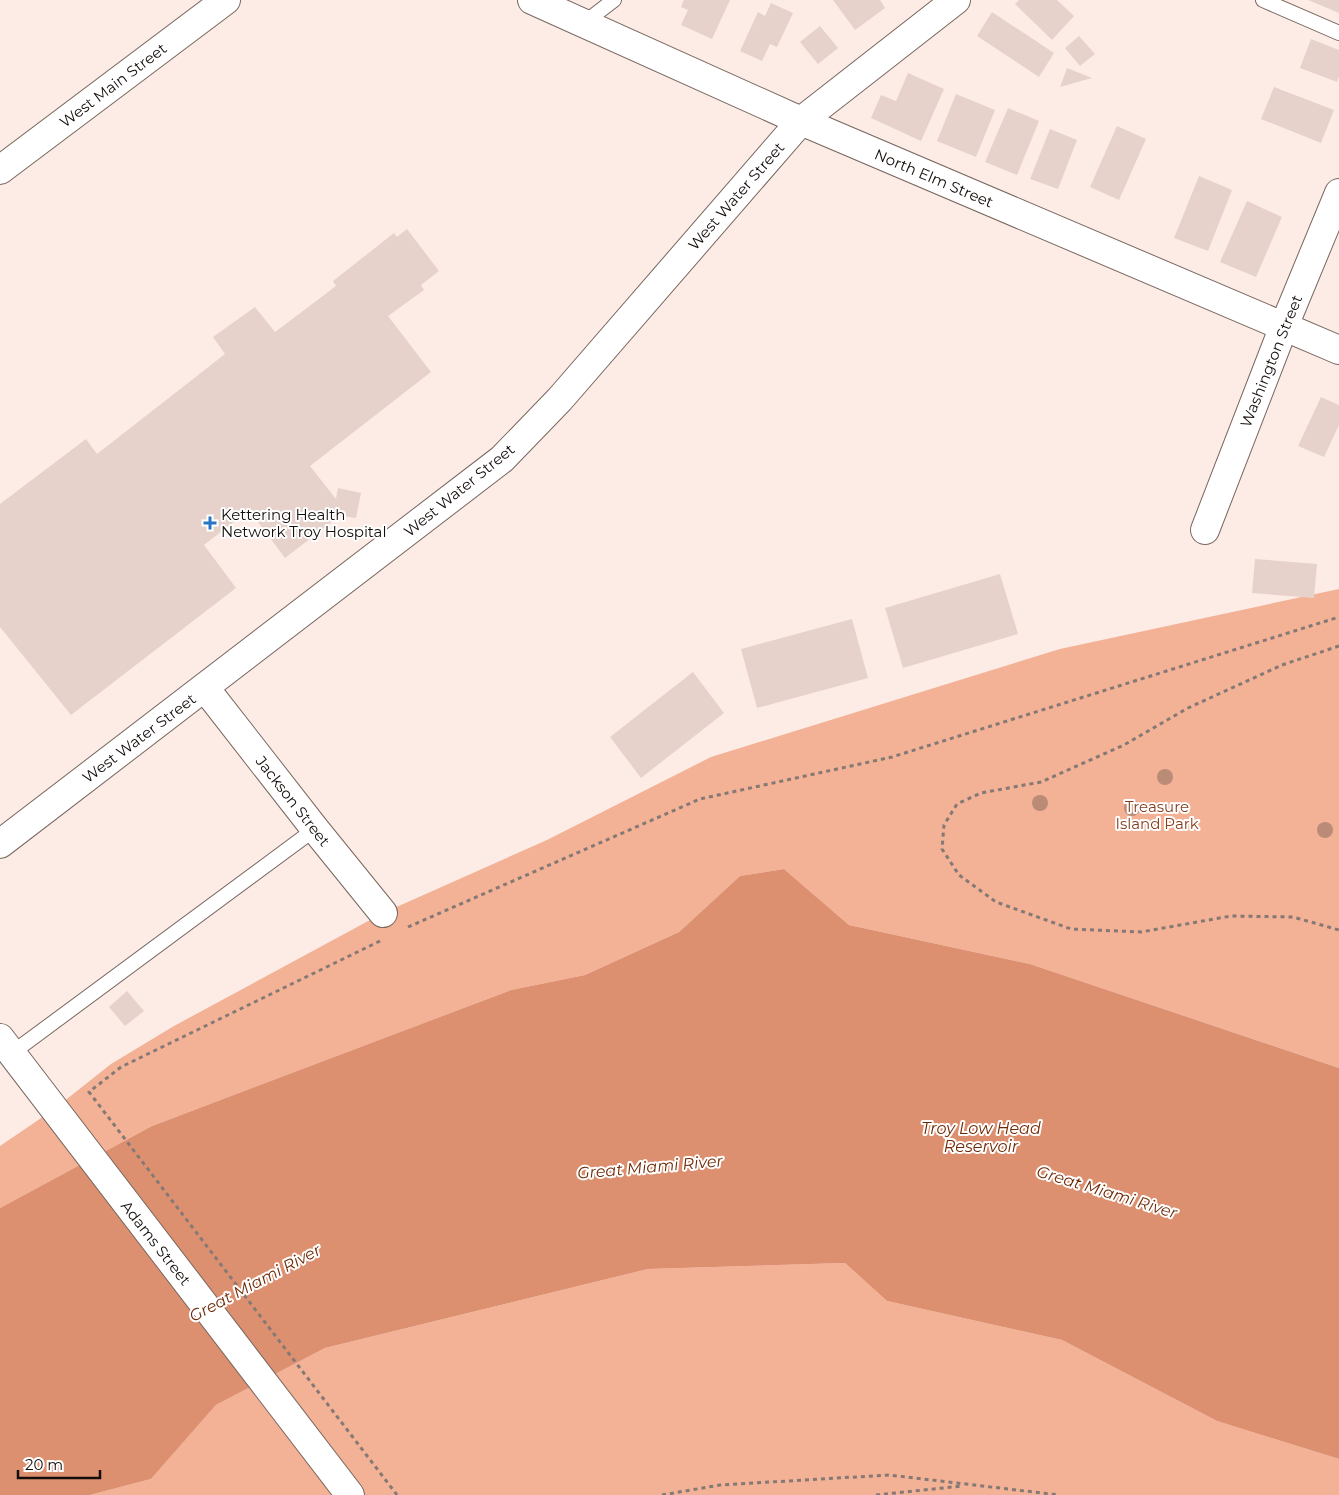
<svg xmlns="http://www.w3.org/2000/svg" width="1339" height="1495" font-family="Montserrat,sans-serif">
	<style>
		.green { fill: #f3b196 }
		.water { fill: #dd9070 }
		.building { fill: #e6d2ca }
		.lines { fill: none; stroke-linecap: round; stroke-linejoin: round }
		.lane-casing { stroke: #78675f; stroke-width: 16 }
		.street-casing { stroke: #78675f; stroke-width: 30 }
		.secondary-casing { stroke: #78675f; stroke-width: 30 }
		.primary-casing { stroke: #78675f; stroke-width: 30 }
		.path { stroke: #857975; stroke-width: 3; stroke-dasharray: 4 4; stroke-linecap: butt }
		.lane { stroke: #fff; stroke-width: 14 }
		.street { stroke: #fff; stroke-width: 28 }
		.secondary { stroke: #fff; stroke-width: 28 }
		.primary { stroke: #fff; stroke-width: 28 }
		.tree { fill: #ba8c77 }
		.poi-dot { fill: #2975c5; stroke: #fff; stroke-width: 2 }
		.labels { text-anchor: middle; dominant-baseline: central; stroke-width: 4; stroke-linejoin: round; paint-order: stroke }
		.street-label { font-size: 15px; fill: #140e0b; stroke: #fff }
		.poi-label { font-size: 15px; fill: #140e0b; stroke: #fff; text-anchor: start }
		.park-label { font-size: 15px; fill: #843d1d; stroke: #fff }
		.water-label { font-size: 16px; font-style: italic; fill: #6e2904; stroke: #fff }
	</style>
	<rect width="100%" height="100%" fill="#fdece6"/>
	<g class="green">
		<polygon points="1339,589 1339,1068 1030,964 849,925 784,869 740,876 679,932 585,975 511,990 152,1126 0,1208 0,1146 53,1110 111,1064 174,1026 383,913 547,840 711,757 1060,649"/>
		<polygon points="845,1263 887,1301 1062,1340 1217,1421 1339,1459 1339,1495 90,1495 151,1479 216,1405 325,1348 648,1269"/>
	</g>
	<polygon class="water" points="784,869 849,925 1030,964 1339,1068 1339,1459 1217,1421 1062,1340 887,1301 845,1263 648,1269 325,1348 216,1405 151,1479 90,1495 0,1495 0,1208 152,1126 511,990 585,975 679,932 740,876"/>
	<g class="building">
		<polygon points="684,0 730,0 712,39 681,25 688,10 681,7"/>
		<polygon points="833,0 880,0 885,8 855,30"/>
		<polygon points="1019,0 1057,0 1074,16 1052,40 1015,4"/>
		<polygon points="1308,0 1339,0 1339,13"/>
		<polygon points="771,3 793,13 777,47 770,44 762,61 740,51 758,12 765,16"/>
		<polygon points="992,12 1054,53 1039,77 977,36"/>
		<polygon points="820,26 838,48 818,64 800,42"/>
		<polygon points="1079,36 1095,54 1080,66 1065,48"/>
		<polygon points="1311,39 1339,50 1339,76 1337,82 1300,68"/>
		<polygon points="1067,68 1092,78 1060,87"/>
		<polygon points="908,73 944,89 921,141 871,118 881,95 896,101"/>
		<polygon points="1274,87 1334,110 1321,143 1261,119"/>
		<polygon points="956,94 995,110 976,157 937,141"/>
		<polygon points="1008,108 1039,121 1017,175 985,162"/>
		<polygon points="1117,126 1146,139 1119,200 1090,187"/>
		<polygon points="1050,129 1077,140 1058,189 1030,179"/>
		<polygon points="1199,176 1232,190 1208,251 1174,238"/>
		<polygon points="1247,201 1282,217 1256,277 1220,262"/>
		<polygon points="407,229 439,271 421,285 424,290 388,316 431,372 310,466 336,499 338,488 361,493 356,518 335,515 337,518 285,558 249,510 204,545 236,588 71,715 0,627 0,504 86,439 97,454 225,354 213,337 255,307 275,332 336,286 333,281 394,233 397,237"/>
		<polygon points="1321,397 1339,405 1339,425 1324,457 1298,446"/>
		<polygon points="1255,559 1317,564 1314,598 1252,593"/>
		<polygon points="1000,574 1018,634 903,668 885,608"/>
		<polygon points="852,619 868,678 757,708 741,649"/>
		<polygon points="693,672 724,713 641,778 610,737"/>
		<polygon points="127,991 144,1011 125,1026 109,1007"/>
	</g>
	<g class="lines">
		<defs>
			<g id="lane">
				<polyline points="1263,0 1339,33"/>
				<polyline points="584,23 614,0"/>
				<polyline points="12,1053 315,829"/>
			</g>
			<g id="street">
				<polyline points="1205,530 1284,326 1339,193"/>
				<polyline points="205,688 315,829 383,913"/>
				<polyline points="0,844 502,459 560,399 801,121 956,0"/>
			</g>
			<g id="secondary">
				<polyline points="532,0 801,121 1339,350"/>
				<polyline points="0,1038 350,1495"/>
			</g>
			<polyline id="primary" points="0,170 226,0"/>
		</defs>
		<use href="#lane" class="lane-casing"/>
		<use href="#street" class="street-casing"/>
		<use href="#secondary" class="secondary-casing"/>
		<use href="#primary" class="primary-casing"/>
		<g class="path">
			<polyline points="1339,646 1282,665 1188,708 1124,745 1041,782 981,793 957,804 944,825 942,849 959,875 996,902 1071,929 1141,932 1231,916 1293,917 1339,930"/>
			<polyline points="408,927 700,799 892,757 1339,617"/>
			<polyline points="380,941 121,1067 89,1092 397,1495"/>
			<polyline points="662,1495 720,1485 889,1475 1059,1495"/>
			<polyline points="876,1495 962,1486"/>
		</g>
		<use href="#lane" class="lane"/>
		<use href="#street" class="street"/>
		<use href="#secondary" class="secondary"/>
		<use href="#primary" class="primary"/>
	</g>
	<g class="tree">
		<circle cx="1165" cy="777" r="8"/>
		<circle cx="1040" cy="803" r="8"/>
		<circle cx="1132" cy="808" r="8"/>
		<circle cx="1325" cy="830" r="8"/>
	</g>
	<path class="poi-dot" d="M207.5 515.5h5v5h5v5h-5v5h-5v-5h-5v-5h5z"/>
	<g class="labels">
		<g class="street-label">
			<text transform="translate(113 85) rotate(-37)">West Main Street</text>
			<text transform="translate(934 178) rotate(23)">North Elm Street</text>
			<text transform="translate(736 196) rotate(-49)">West Water Street</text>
			<text transform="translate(1271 361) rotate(-68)">Washington Street</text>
			<text transform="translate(459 490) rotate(-39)">West Water Street</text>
			<text transform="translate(139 738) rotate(-37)">West Water Street</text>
			<text transform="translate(293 801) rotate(52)">Jackson Street</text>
			<text transform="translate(156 1243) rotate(52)">Adams Street</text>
		</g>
		<g class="poi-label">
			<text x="221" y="514">Kettering Health<tspan x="221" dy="17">Network Troy Hospital</tspan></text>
		</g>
		<g class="park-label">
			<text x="1157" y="806">Treasure<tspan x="1157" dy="17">Island Park</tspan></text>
		</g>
		<g class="water-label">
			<text x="981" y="1128">Troy Low Head<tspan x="981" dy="18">Reservoir</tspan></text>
			<text transform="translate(650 1167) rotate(-5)">Great Miami River</text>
			<text transform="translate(1107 1192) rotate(17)">Great Miami River</text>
			<text transform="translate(255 1283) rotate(-28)">Great Miami River</text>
		</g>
	</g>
	<path d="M18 1470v8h82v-8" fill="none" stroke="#140e0b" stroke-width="2.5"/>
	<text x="25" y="1470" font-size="15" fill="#140e0b" stroke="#ffffff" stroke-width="4" paint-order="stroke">20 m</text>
</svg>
